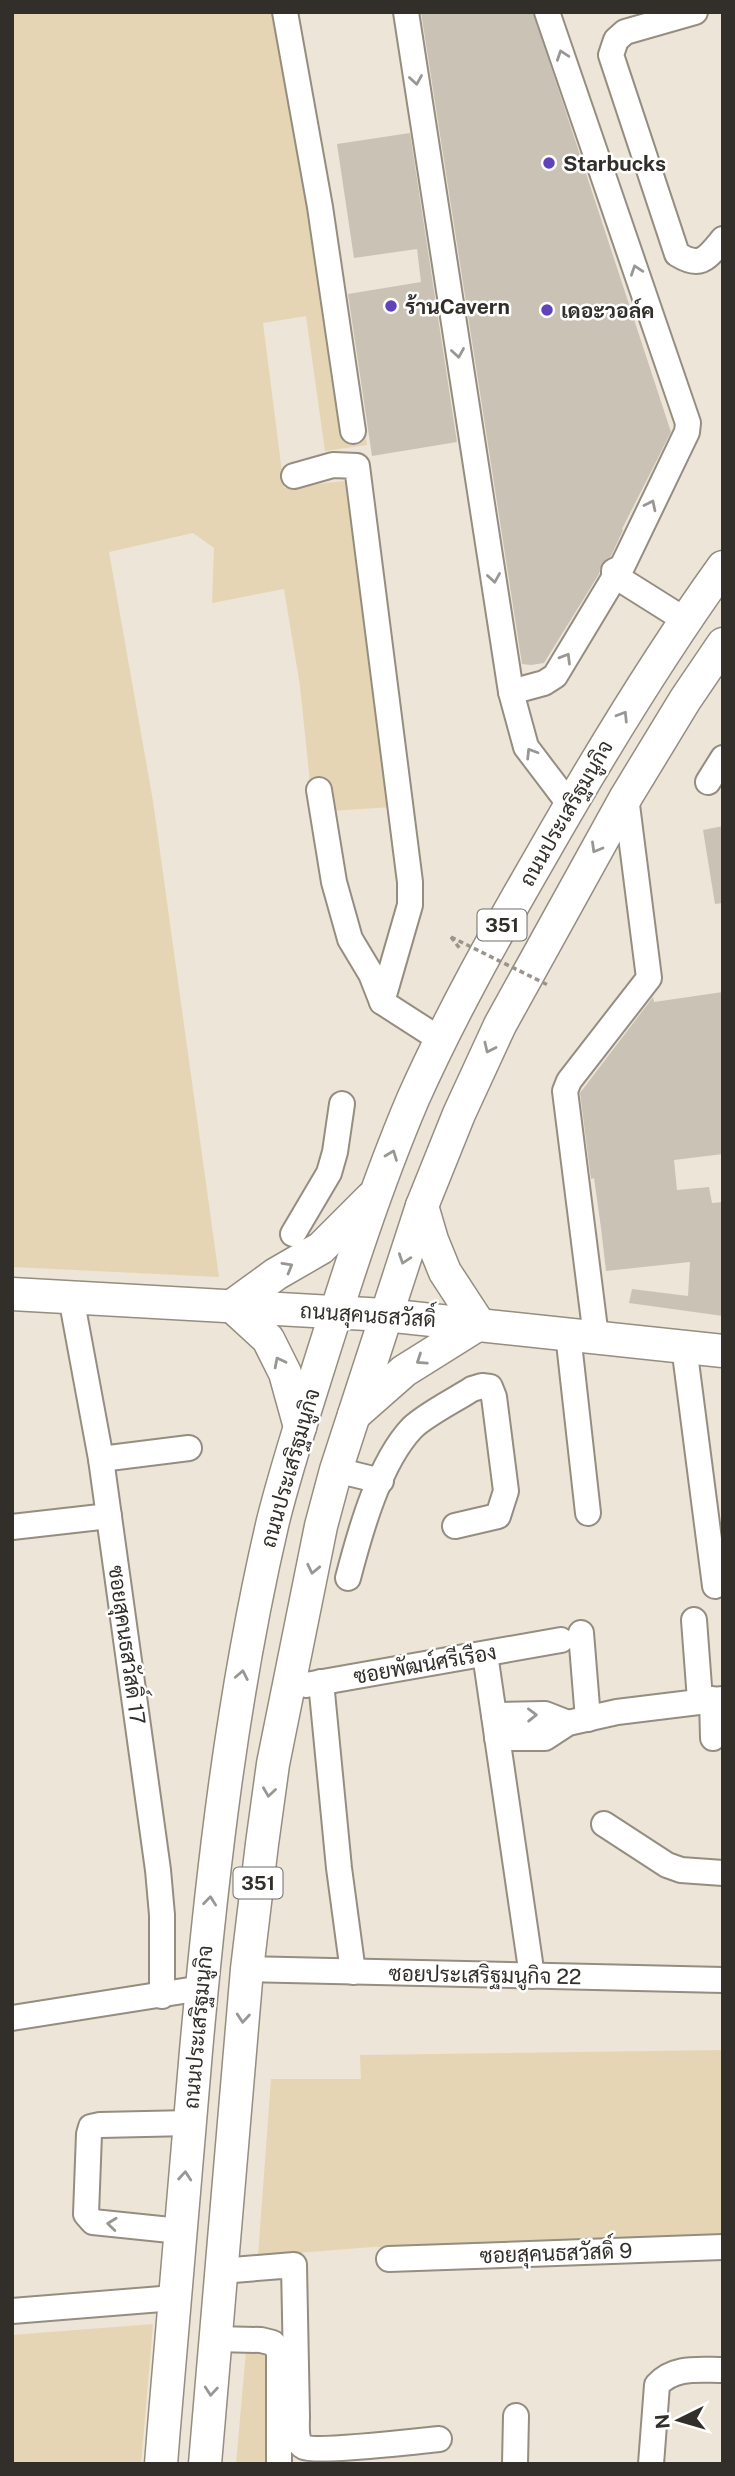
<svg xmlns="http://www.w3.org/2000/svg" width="735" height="2476" font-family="'Public Sans',Sarabun,sans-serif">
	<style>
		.green { fill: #e6d5b5 }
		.building { fill: #cac3b5 }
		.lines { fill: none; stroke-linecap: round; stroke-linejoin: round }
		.minor-casing { stroke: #948d80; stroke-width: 28 }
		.major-casing { stroke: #948d80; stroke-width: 35 }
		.path { stroke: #9a948a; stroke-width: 3.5; stroke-dasharray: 5 3.5; stroke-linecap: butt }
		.minor { stroke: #fff; stroke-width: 24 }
		.major { stroke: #fff; stroke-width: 32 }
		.path-bridge { stroke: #9a948a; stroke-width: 3.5; stroke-dasharray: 5 3.5; stroke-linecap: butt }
		.oneway { stroke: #989794 }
		.poi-dot { fill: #6042ba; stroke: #fff; stroke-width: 2.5 }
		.labels { text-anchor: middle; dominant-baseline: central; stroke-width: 5; stroke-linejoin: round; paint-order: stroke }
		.shield { fill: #fff; stroke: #706d6a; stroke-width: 2 }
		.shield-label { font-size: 19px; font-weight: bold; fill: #322f2a }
		.poi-label { font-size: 21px; font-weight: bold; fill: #322f2a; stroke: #fff; text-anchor: start }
		.street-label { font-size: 21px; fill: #322f2a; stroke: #fff }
	</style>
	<rect width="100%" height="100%" fill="#ede5d7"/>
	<g class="green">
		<polygon points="12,12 294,12 367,445 325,451 306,316 263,323 284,488 352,480 393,807 313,812 300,686 284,589 212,603 214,548 193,533 109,552 153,801 219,1277 12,1267"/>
		<polygon points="723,2050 723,2239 373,2247 258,2256 271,2079 361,2079 360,2055"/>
		<polygon points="153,2324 141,2464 14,2464 12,2335"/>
		<polygon points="246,2351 267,2352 273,2464 236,2464"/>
	</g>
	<g class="building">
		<polygon points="421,12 533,12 671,432 622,529 623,530 611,556 602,563 599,574 544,663 531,665 522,664"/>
		<polygon points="410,133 457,442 372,456 348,294 421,282 417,249 354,258 337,144"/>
		<polygon points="723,826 723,903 715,904 703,830"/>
		<polygon points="723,992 723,1154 674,1160 677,1190 709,1187 712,1203 723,1202 723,1316 629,1303 632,1289 688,1296 690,1262 606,1271 601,1228 594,1178 591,1179 580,1093 653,997 654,1002"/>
	</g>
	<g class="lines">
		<defs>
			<g id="minor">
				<polyline points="285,12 320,207 353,431"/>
				<polyline points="406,12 511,692 526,747 570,805"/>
				<path d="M 695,12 L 625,32 L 616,40 L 611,55 L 677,254 C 701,269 707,258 723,239"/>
				<polyline points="294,476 333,465 357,466 410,882 410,905 382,1002 441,1040"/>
				<polyline points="623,581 685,620"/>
				<polyline points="511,692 544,683 555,676 614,578 614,571 622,567 687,432 688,423 547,12"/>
				<polyline points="708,782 723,758"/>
				<polyline points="319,790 334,882 350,939 371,974 382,1002"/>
				<polyline points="293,1234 329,1173 335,1152 342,1104"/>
				<polyline points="71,1297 101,1459 158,1870 162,1915 162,1996"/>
				<polyline points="568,1334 588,1513"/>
				<polyline points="596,1337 565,1091 569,1081 649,978 626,797"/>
				<polyline points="684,1346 715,1586"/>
				<polyline points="101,1459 189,1448"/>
				<polyline points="336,1470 381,1481"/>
				<polyline points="12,1527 109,1516"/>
				<path d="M 348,1578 C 360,1532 379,1463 412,1428 C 425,1415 455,1400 472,1389 L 482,1386 L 490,1387 L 494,1397 L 506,1491 L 498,1516 L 455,1526"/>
				<polyline points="694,1620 700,1700"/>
				<polyline points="581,1633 588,1719"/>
				<polyline points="485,1654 532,1976"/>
				<polyline points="321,1682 339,1868 353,1972"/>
				<polyline points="306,1685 561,1640"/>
				<polyline points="712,1699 713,1738"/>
				<polyline points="494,1715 545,1714 568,1723"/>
				<polyline points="497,1738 545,1738 568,1723 617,1712 723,1699"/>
				<polyline points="604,1824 667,1865 681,1870 723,1873"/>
				<polyline points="247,1969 723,1980"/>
				<polyline points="12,2018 202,1988"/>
				<polyline points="180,2231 93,2222 86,2214 89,2134 91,2127 100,2125 190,2123"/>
				<polyline points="389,2259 723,2247"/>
				<path d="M 221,2271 L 294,2265 L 297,2417 C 297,2425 295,2443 304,2447 C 317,2453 418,2441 439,2439"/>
				<polyline points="12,2311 174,2298"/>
				<polyline points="215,2339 261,2340 273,2343 279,2351 279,2464"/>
				<polyline points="515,2464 516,2416"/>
				<path d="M 651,2464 L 657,2385 C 674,2366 698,2370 723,2370"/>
			</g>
			<g id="major">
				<polyline points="12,1294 385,1315 723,1351"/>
				<polyline points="232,1306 276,1274 321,1248 371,1198"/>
				<polyline points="232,1306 268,1339 285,1373 300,1427"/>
				<polyline points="354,1415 404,1371 479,1324 445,1272 432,1240 422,1206"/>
				<path d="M 161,2464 C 172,2326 184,2188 196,2051 C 212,1873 232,1696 273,1521 C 286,1469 303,1417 319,1366 C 347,1277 376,1186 413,1099 C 450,1016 495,936 540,858 C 597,758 656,660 723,567"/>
				<polyline points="205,2464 247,1969 262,1844 273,1764 321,1526 336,1470 422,1206 459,1114 500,1025 626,797 685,700 723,644"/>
			</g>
		</defs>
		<use href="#minor" class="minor-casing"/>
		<use href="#major" class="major-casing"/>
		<polyline class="path" points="451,937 461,950"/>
		<use href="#minor" class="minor"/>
		<use href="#major" class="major"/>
		<polyline class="path-bridge" points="451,937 548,985"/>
	</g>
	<defs><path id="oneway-chevron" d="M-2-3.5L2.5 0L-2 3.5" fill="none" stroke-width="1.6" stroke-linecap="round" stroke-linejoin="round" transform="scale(1.75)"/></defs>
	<g class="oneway">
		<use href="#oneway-chevron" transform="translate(562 55) rotate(-109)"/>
		<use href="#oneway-chevron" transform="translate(416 80) rotate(81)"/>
		<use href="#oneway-chevron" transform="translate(636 270) rotate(-109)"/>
		<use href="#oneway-chevron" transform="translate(458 353) rotate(81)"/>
		<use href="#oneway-chevron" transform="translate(651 505) rotate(-64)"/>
		<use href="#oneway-chevron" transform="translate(494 578) rotate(81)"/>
		<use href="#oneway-chevron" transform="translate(566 658) rotate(-59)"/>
		<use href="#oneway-chevron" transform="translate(623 716) rotate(-58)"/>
		<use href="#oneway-chevron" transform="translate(531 753) rotate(-122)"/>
		<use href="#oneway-chevron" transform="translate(596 848) rotate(120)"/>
		<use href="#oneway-chevron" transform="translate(489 1048) rotate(115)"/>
		<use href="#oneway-chevron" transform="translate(392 1155) rotate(-69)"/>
		<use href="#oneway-chevron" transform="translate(404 1259) rotate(109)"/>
		<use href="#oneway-chevron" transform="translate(288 1267) rotate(-30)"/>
		<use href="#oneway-chevron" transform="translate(421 1360) rotate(146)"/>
		<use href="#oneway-chevron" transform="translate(279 1362) rotate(-117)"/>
		<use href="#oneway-chevron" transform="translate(313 1569) rotate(102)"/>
		<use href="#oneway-chevron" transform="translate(242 1675) rotate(-79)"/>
		<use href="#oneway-chevron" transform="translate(532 1715) rotate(-1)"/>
		<use href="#oneway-chevron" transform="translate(269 1792) rotate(98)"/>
		<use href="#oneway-chevron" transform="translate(210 1901) rotate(-84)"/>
		<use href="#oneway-chevron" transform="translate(243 2018) rotate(95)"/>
		<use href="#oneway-chevron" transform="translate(185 2176) rotate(-85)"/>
		<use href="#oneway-chevron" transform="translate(112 2224) rotate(-174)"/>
		<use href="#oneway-chevron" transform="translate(211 2391) rotate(95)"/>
	</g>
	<g class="poi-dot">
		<circle cx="549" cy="163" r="7"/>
		<circle cx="391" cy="306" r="7"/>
		<circle cx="547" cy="310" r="7"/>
	</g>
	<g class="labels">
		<g class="shield">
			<rect x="477.5" y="909.5" width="49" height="31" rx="5"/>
			<rect x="233.5" y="1867.5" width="49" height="31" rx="5"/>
		</g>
		<g class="shield-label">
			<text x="502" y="925">351</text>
			<text x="258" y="1883">351</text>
		</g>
		<g class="poi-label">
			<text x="563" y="163">Starbucks</text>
			<text x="405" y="306">ร้านCavern</text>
			<text x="561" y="310">เดอะวอล์ค</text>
		</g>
		<g class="street-label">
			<text transform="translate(566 813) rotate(-60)">ถนนประเสริฐมนูกิจ</text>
			<text transform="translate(368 1315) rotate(4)">ถนนสุคนธสวัสดิ์</text>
			<text transform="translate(290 1468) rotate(-74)">ถนนประเสริฐมนูกิจ</text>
			<text transform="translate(127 1645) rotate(82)">ซอยสุคนธสวัสดิ์ 17</text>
			<text transform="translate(425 1664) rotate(-10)">ซอยพัฒน์ศรีเรือง</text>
			<text transform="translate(485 1975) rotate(1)">ซอยประเสริฐมนูกิจ 22</text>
			<text transform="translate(198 2027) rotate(-85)">ถนนประเสริฐมนูกิจ</text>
			<text transform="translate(556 2253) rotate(-2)">ซอยสุคนธสวัสดิ์ 9</text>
		</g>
	</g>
	<rect width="735" height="2476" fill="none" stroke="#322f2a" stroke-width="28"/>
	<g transform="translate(679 2420) rotate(265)" stroke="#ffffff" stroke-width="5" paint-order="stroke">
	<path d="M0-5L12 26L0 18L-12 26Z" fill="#322f2a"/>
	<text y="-10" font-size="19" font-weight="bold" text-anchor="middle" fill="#322f2a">N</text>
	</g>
</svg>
